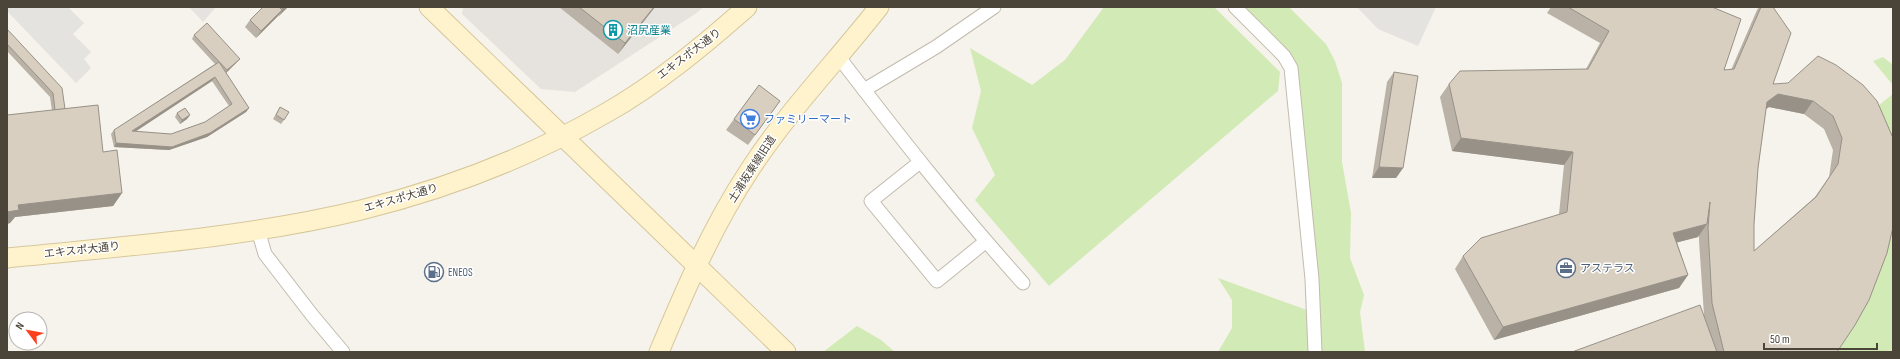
<svg xmlns="http://www.w3.org/2000/svg" width="1900" height="359" font-family="'Sofia Sans Condensed','Noto Sans JP',sans-serif">
	<style>
		.industrial { fill: #e6e2dd }
		.green { fill: #d2eab5 }
		.parking { fill: #e5e3e0 }
		.lines { fill: none; stroke-linecap: round; stroke-linejoin: round }
		.street-casing { stroke: #c2bbae; stroke-width: 15 }
		.secondary-casing { stroke: #d6c79b; stroke-width: 21 }
		.street { stroke: #fff; stroke-width: 13 }
		.secondary { stroke: #fff3cd; stroke-width: 19 }
		.wall { fill: #bab2a6; fill-rule: evenodd }
		.shaded-wall { fill: #979187 }
		.building { fill: #d8cfc1; stroke: #979187; fill-rule: evenodd }
		.labels { text-anchor: middle; dominant-baseline: central; stroke-width: 3; stroke-linejoin: round; paint-order: stroke }
		.culture-label { font-size: 11px; fill: #0d838f; stroke: #fff; text-anchor: start }
		.street-label { font-size: 11px; fill: #4b4439; stroke: #fff }
		.shop-label { font-size: 11px; fill: #366cbe; stroke: #fff; text-anchor: start }
		.service-label { font-size: 11px; fill: #4e5e75; stroke: #fff; text-anchor: start }
	</style>
	<rect width="100%" height="100%" fill="#f6f3ec"/>
	<polygon class="industrial" points="463,7 704,7 695,14 575,92 541,89 462,14"/>
	<g class="green">
		<polygon points="1104,7 1214,7 1280,72 1278,91 1049,286 975,200 995,175 972,128 981,91 970,48 1032,85 1065,60"/>
		<polygon points="1242,7 1289,7 1326,44 1335,61 1342,83 1342,162 1351,213 1350,258 1364,295 1360,312 1365,352 1218,352 1232,328 1232,300 1218,278 1318,314 1296,68"/>
		<polygon points="1883,57 1893,65 1893,85 1873,61"/>
		<polygon points="1893,94 1893,352 1837,352 1847,338 1868,114"/>
		<polygon points="857,326 881,340 895,352 823,352"/>
	</g>
	<g class="parking">
		<polygon points="7,7 68,7 84,23 73,34 91,52 84,59 91,68 76,83 7,11"/>
		<polygon points="189,7 216,7 203,22"/>
		<polygon points="1357,7 1436,7 1418,46 1378,29"/>
	</g>
	<g class="lines">
		<defs>
			<g id="street">
				<polyline points="1235,7 1284,56 1291,68 1312,279 1315,352"/>
				<path d="M 838,56 C 897,133 957,210 1023,283"/>
				<polyline points="864,90 936,47 994,7"/>
				<polyline points="920,162 871,201 937,281 985,242"/>
				<polyline points="258,230 265,254 312,315 343,352"/>
			</g>
			<g id="secondary">
				<polyline points="429,7 786,352"/>
				<path d="M 7,258 C 125,246 245,238 361,210 C 446,189 530,157 606,113 C 656,85 705,44 747,7"/>
				<path d="M 659,352 C 685,290 712,227 749,171 C 787,112 836,62 879,7"/>
			</g>
		</defs>
		<use href="#street" class="street-casing"/>
		<use href="#secondary" class="secondary-casing"/>
		<use href="#street" class="street"/>
		<use href="#secondary" class="secondary"/>
	</g>
	<g class="wall">
		<polygon points="263,7 288,7 278,16 256,38 245,27 250,20"/>
		<polygon points="559,7 655,7 618,54"/>
		<path d="M 1551,7 L 1712,7 L 1724,70 L 1731,70 L 1757,10 L 1759,7 L 1773,7 L 1773,84 L 1863,85 L 1837,352 L 1572,352 L 1704,315 L 1699,241 L 1699,235 L 1698,237 L 1677,242 L 1688,275 L 1679,288 L 1494,340 L 1455,269 L 1463,256 L 1559,214 L 1564,165 L 1452,151 L 1440,97 L 1449,84 L 1586,69 L 1600,43 L 1547,13 ZM 1769,107 L 1804,114 L 1824,129 L 1833,150 L 1829,177 L 1815,197 L 1754,251 L 1754,224 L 1758,168 L 1766,109 Z"/>
		<polygon points="7,29 65,109 103,152 122,193 113,206 15,217 10,223 7,224 7,115 52,111 50,97 7,51"/>
		<path d="M 194,35 L 240,59 L 226,73 L 249,108 L 246,112 L 207,137 L 169,150 L 114,147 L 111,134 L 114,130 L 215,64 L 192,39 ZM 212,81 L 229,106 L 205,122 L 171,134 L 135,132 Z"/>
		<polygon points="1394,72 1403,168 1396,178 1372,178 1387,82"/>
		<polygon points="759,85 780,101 748,145 726,130"/>
		<polygon points="280,107 284,120 281,124 273,119"/>
		<polygon points="177,113 190,115 187,119 180,124 175,117"/>
	</g>
	<g class="shaded-wall">
		<polygon points="286,7 288,7 278,17 283,9"/>
		<polygon points="654,7 655,7 618,54 625,43"/>
		<polygon points="282,10 277,17 256,38 261,31"/>
		<polygon points="240,59 225,74 227,70"/>
		<polygon points="215,77 212,81 130,135 132,131"/>
		<polygon points="1778,94 1813,101 1804,114 1769,107 1758,115 1767,102"/>
		<polygon points="249,108 246,112 207,137 169,150 114,147 116,143 210,133"/>
		<polygon points="190,115 187,119 180,124 182,120"/>
		<polygon points="1461,138 1573,152 1564,165 1452,151"/>
		<polygon points="1379,167 1403,168 1396,178 1372,178"/>
		<polygon points="122,193 113,206 15,217 10,223 7,224 7,212 18,205"/>
		<polygon points="1707,224 1698,237 1664,246 1673,233"/>
		<polygon points="1688,275 1679,288 1494,340 1503,327"/>
	</g>
	<g class="building">
		<polygon points="263,7 279,7 282,10 261,31 250,20"/>
		<polygon points="281,7 286,7 283,9"/>
		<polygon points="579,7 654,7 625,43"/>
		<path d="M 1568,7 L 1712,7 L 1741,19 L 1724,70 L 1734,69 L 1761,7 L 1773,7 L 1791,33 L 1773,84 L 1788,83 L 1818,56 L 1836,65 L 1863,85 L 1877,101 L 1893,138 L 1893,227 L 1887,253 L 1869,300 L 1855,325 L 1837,352 L 1724,352 L 1712,303 L 1708,228 L 1710,202 L 1707,224 L 1673,233 L 1688,275 L 1503,327 L 1463,256 L 1481,238 L 1567,212 L 1573,152 L 1461,138 L 1449,84 L 1460,71 L 1588,69 L 1609,31 ZM 1778,94 L 1813,101 L 1833,116 L 1842,138 L 1838,164 L 1816,197 L 1754,251 L 1754,224 L 1758,168 L 1767,102 Z"/>
		<polygon points="207,23 240,59 227,70 194,35"/>
		<polygon points="7,29 62,88 65,109 55,110 53,93 7,44"/>
		<path d="M 219,62 L 249,108 L 210,133 L 172,147 L 116,143 L 114,130 ZM 215,77 L 232,104 L 205,122 L 171,134 L 132,131 Z"/>
		<polygon points="1394,72 1418,76 1403,168 1379,167"/>
		<polygon points="759,85 780,101 755,135 734,119"/>
		<polygon points="98,105 103,152 117,150 122,193 18,205 19,210 7,212 7,115"/>
		<polygon points="280,107 289,112 284,120 276,115"/>
		<polygon points="185,108 190,115 182,120 177,113"/>
		<polygon points="1700,305 1717,352 1572,352"/>
	</g>
	<defs>
		<symbol id="building-ring" viewBox="-11 -11 22 22"><circle r="9.5" fill="#fff" stroke="#0f9aa8" stroke-width="1.5"/><path d="M-4-6H4V6H1V3H-1V6H-4ZM-2.5-4.3h1.7v1.8h-1.7ZM.8-4.3h1.7v1.8H.8ZM-2.5-1h1.7V.8h-1.7ZM.8-1h1.7V.8H.8Z" fill="#0f9aa8"/></symbol>
		<symbol id="supermarket-ring" viewBox="-11 -11 22 22"><circle r="9.5" fill="#fff" stroke="#3f7fe0" stroke-width="1.5"/><path d="M-6-5.5h2.5l.6 2H6L4.5 2H-2.5L-4.4-4H-6ZM-1.5 3.2a1.3 1.3 0 1 0 .1 0ZM3 3.2a1.3 1.3 0 1 0 .1 0Z" fill="#3f7fe0"/></symbol>
		<symbol id="office-ring" viewBox="-11 -11 22 22"><circle r="9.5" fill="#fff" stroke="#5c6f8a" stroke-width="1.5"/><path d="M-6-3h4V-5.5h4V-3h4V5H-6ZM-1-4.5V-3h2v-1.5ZM-6 0V1H6V0Z" fill="#5c6f8a"/></symbol>
		<symbol id="fuel-ring" viewBox="-11 -11 22 22"><circle r="9.5" fill="#fff" stroke="#5c6f8a" stroke-width="1.5"/><path d="M-5.5-6h7V0h2V4h1.3V-2.5L3-4.5l.8-.8L6-3V5H2.5V1h-1V6h-7ZM-4.2-4.7v3.2H.2V-4.7Z" fill="#5c6f8a"/></symbol>
	</defs>
	<g fill-rule="evenodd">
		<use href="#building-ring" x="602" y="19" width="22" height="22"/>
		<use href="#supermarket-ring" x="739" y="108" width="22" height="22"/>
		<use href="#office-ring" x="1555" y="257" width="22" height="22"/>
		<use href="#fuel-ring" x="423" y="261" width="22" height="22"/>
	</g>
	<g class="labels">
		<g class="culture-label">
			<text x="627" y="30">沼尻産業</text>
		</g>
		<g class="street-label">
			<text transform="translate(689 54) rotate(-37)">エキスポ大通り</text>
			<text transform="translate(752 169) rotate(-57)">土浦坂東線旧道</text>
			<text transform="translate(401 198) rotate(-16)">エキスポ大通り</text>
			<text transform="translate(82 250) rotate(-6)">エキスポ大通り</text>
		</g>
		<g class="shop-label">
			<text x="764" y="119">ファミリーマート</text>
		</g>
		<g class="service-label">
			<text x="1580" y="268">アステラス</text>
			<text x="448" y="272">ENEOS</text>
		</g>
	</g>
	<rect width="1900" height="359" fill="none" stroke="#4b4439" stroke-width="16"/>
	<g transform="translate(28 331) rotate(302)"><circle r="19" fill="#ffffff" stroke="#b7b4b0"/>
	<path d="M0-3L7 15L0 10L-7 15Z" fill="#fc3f1d"/>
	<text y="-6" font-size="11" font-weight="bold" text-anchor="middle" fill="#4b4439">N</text>
	</g>
	<path d="M1764 343v6h113v-6" fill="none" stroke="#4b4439" stroke-width="2"/>
	<text x="1770" y="343" font-size="12" fill="#4b4439" stroke="#ffffff" stroke-width="3" paint-order="stroke">50 m</text>
</svg>
